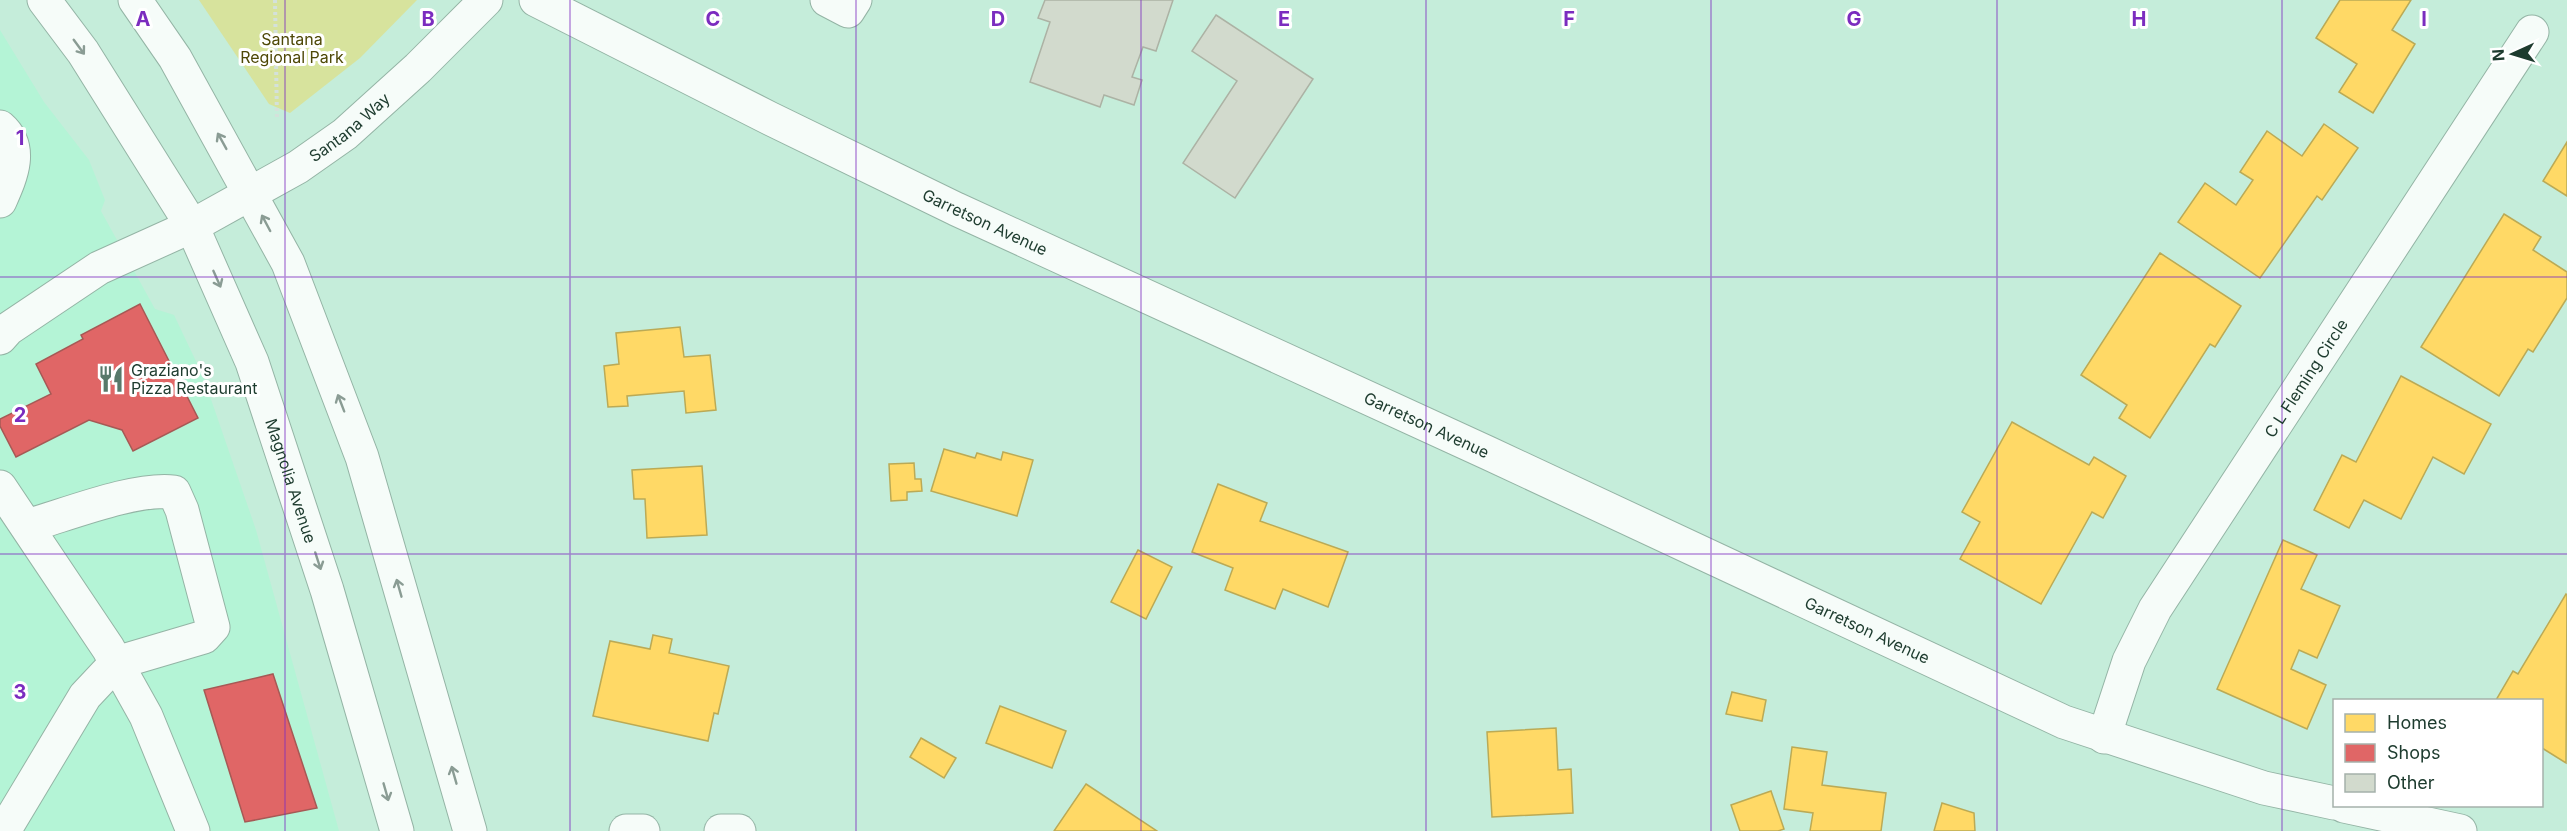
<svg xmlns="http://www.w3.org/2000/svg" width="2567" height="831" font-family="Inter,sans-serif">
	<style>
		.built { fill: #b4f4d6 }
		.green { fill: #d7e39d }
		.homes { fill: #ffd966; stroke: #ba5; stroke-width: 1.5 }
		.shops { fill: #e06666; stroke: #a65955; stroke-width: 1.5 }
		.building { fill: #d2dacd; stroke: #acb2a4; stroke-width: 1.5 }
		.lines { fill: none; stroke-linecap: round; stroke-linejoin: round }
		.minor-casing { stroke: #94b4a5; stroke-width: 35 }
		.major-casing { stroke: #94b4a5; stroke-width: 35 }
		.path { stroke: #d4e1db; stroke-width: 4; stroke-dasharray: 3 3; stroke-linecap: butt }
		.minor { stroke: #f6fcf9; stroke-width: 33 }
		.major { stroke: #f6fcf9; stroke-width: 33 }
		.oneway { stroke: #8a9c94 }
		.grid { fill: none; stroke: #7b2cbf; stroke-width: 1.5; stroke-opacity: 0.55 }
		.labels { text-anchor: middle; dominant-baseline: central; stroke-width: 6; stroke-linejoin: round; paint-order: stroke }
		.park-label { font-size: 16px; fill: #4e4807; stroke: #fff }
		.street-label { font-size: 16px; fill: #1d3b2e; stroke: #fff }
		.poi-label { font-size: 16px; fill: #1d3b2e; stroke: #fff; text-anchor: start }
		.grid-label { font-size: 20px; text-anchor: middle; font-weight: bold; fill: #7b2cbf; stroke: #fff; stroke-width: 6; stroke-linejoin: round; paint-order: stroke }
	</style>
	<rect width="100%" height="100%" fill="#c5edda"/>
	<polygon class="built" points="0,30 44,102 89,160 105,200 101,211 155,309 174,315 203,376 256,530 339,831 0,831"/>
	<polygon class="green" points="199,0 417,0 360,58 290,113 269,104"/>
	<g class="homes">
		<polygon points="2340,0 2411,0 2392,30 2415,44 2373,113 2339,92 2357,64 2316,38"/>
		<polygon points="2324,124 2358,148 2322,200 2317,196 2260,278 2178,222 2205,183 2236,205 2253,180 2240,172 2267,131 2302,156"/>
		<polygon points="2567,142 2567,196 2543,181"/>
		<polygon points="2504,214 2541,237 2533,250 2567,272 2567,298 2533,352 2528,349 2499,396 2421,347"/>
		<polygon points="2160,253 2241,306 2215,347 2210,344 2150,438 2119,418 2127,405 2081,375"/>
		<polygon points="680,327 684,357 710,355 716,410 686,413 684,391 627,396 628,406 608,407 604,366 619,364 616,333"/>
		<polygon points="2401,376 2491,424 2464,474 2433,457 2401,519 2364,500 2349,528 2314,510 2342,455 2356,462"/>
		<polygon points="2012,422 2089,465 2094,457 2126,476 2103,518 2092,512 2041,604 1960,559 1980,522 1962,512"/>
		<polygon points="944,449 975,458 977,453 1001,460 1003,452 1033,460 1017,516 931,491"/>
		<polygon points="914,463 915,479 921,479 922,491 907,492 907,500 891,501 889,464"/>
		<polygon points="702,466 707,535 647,538 645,499 634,499 632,470"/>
		<polygon points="1218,484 1267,503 1260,521 1348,552 1328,607 1283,589 1275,609 1225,590 1233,568 1192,552"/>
		<polygon points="2283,540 2317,555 2301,589 2340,606 2317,658 2299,650 2291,669 2326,685 2307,729 2217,689"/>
		<polygon points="1138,550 1172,567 1146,619 1111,602"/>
		<polygon points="2566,594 2567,595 2566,763 2542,748 2542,700 2496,700 2513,671 2518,674"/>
		<polygon points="653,635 672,639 669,653 729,666 718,714 714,713 708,741 593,716 610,641 650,649"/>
		<polygon points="1732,692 1766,700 1762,721 1726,714"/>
		<polygon points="1000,706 1066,731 1052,768 986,743"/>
		<polygon points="1556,728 1558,770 1571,769 1573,813 1492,817 1487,732"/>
		<polygon points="921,738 956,758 944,778 910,757"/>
		<polygon points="1792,747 1827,752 1822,785 1886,793 1881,831 1810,831 1813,813 1784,809"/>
		<polygon points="1086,784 1157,831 1054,831"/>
		<polygon points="1771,791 1784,829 1778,831 1740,831 1731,805"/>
		<polygon points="1942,803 1974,813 1975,831 1934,831"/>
	</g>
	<g class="shops">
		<polygon points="140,304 198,418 133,451 122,430 89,420 16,457 0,426 0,419 51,394 36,364 83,339 81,335"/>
		<polygon points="273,674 317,808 245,822 204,690"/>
	</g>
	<g class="building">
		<polygon points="1045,0 1173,0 1156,51 1143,47 1132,77 1142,80 1134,105 1104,95 1100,107 1030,82 1050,22 1038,18"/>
		<polygon points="1216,15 1313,79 1235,198 1183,163 1237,81 1192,51"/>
	</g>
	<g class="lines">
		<defs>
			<g id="minor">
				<path id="s1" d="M 536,0 L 769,118 L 956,209 L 1488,453 L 2064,722 L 2264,788 L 2334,803"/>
				<polyline points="827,0 848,11 855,0"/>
				<path d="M 0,127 C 24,148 11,176 0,201"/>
				<path id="s2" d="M 0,338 L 8,329 L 99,268 L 192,226 L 298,167 L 345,134 L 418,68 L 486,0"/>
				<polyline points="0,487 108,648 146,716 193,831"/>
				<path id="s3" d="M 2104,737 L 2129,661 L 2155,609 L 2532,32"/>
				<polyline points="2344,806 2460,831"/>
				<path d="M 4,831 L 85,696 L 116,663 L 204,637 L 213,627 L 182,510 L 174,492 C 135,487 66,515 27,526"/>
				<polyline points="626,831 643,831"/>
				<polyline points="721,831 739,831"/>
			</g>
			<g id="major">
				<path id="s4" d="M 44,0 L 83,52 L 192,226 L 252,362 L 327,590 L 397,831"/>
				<polyline points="135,0 175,58 288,263 362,457 470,831"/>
			</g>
		</defs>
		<use href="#minor" class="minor-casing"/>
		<use href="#major" class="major-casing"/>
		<polyline class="path" points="275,0 277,120"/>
		<use href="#minor" class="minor"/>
		<use href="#major" class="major"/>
	</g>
	<defs><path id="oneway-shaft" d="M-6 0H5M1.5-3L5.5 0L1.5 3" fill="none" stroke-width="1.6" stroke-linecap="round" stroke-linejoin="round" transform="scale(1.5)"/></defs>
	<g class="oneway">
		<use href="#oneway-shaft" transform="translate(79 47) rotate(54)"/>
		<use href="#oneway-shaft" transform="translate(222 141) rotate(-119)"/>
		<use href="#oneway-shaft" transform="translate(266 223) rotate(-118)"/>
		<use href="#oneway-shaft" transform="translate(217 279) rotate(66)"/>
		<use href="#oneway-shaft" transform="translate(341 403) rotate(-111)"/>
		<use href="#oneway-shaft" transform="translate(318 561) rotate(72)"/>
		<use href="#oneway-shaft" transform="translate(399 588) rotate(-106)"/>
		<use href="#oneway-shaft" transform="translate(454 775) rotate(-106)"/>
		<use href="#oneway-shaft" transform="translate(386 792) rotate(74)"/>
	</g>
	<path class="grid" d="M 285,0 L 285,831M 570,0 L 570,831M 856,0 L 856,831M 1141,0 L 1141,831M 1426,0 L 1426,831M 1711,0 L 1711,831M 1997,0 L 1997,831M 2282,0 L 2282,831M 0,277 L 2567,277M 0,554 L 2567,554"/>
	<defs>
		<symbol id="restaurant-bare" viewBox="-9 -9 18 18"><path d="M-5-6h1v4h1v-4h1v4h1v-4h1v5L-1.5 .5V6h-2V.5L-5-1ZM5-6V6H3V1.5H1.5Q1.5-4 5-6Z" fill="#58796a" stroke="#fff" stroke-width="2.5" paint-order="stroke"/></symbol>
	</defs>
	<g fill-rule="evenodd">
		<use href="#restaurant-bare" x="92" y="360" width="38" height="38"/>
	</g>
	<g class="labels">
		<g class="park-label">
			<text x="292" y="39">Santana<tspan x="292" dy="18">Regional Park</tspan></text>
		</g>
		<g class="street-label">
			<text stroke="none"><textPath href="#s2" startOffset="410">Santana Way</textPath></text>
			<text stroke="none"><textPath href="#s1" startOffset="501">Garretson Avenue</textPath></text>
			<text stroke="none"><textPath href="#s3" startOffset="414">C L Fleming Circle</textPath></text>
			<text stroke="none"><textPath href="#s1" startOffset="987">Garretson Avenue</textPath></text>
			<text stroke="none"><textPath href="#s4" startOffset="544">Magnolia Avenue</textPath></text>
			<text stroke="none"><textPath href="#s1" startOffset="1473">Garretson Avenue</textPath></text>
		</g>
		<g class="poi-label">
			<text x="131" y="370">Graziano's<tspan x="131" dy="18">Pizza Restaurant</tspan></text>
		</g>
	</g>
	<g class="grid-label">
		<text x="143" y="26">A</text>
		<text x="428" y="26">B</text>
		<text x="713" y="26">C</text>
		<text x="998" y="26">D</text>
		<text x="1284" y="26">E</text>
		<text x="1569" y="26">F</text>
		<text x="1854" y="26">G</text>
		<text x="2139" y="26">H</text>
		<text x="2424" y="26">I</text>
		<text x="20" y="145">1</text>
		<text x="20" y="422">2</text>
		<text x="20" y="699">3</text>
	</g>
	<rect x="2333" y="699" width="210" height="108" fill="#ffffff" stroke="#a5b1ab" stroke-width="1.5"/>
	<rect x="2345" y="714" width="30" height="18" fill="#ffd966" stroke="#a5b1ab" stroke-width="1.5"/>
	<text x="2387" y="729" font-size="18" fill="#1d3b2e">Homes</text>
	<rect x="2345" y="744" width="30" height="18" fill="#e06666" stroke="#a5b1ab" stroke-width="1.5"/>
	<text x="2387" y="759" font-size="18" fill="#1d3b2e">Shops</text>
	<rect x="2345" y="774" width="30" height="18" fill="#d2dacd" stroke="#a5b1ab" stroke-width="1.5"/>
	<text x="2387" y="789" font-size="18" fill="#1d3b2e">Other</text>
	<g transform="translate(2513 54) rotate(266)" stroke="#ffffff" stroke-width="4.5" paint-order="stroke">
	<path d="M0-4.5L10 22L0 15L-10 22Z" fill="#1d3b2e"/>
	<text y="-9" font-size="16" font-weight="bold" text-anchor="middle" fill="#1d3b2e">N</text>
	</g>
</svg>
